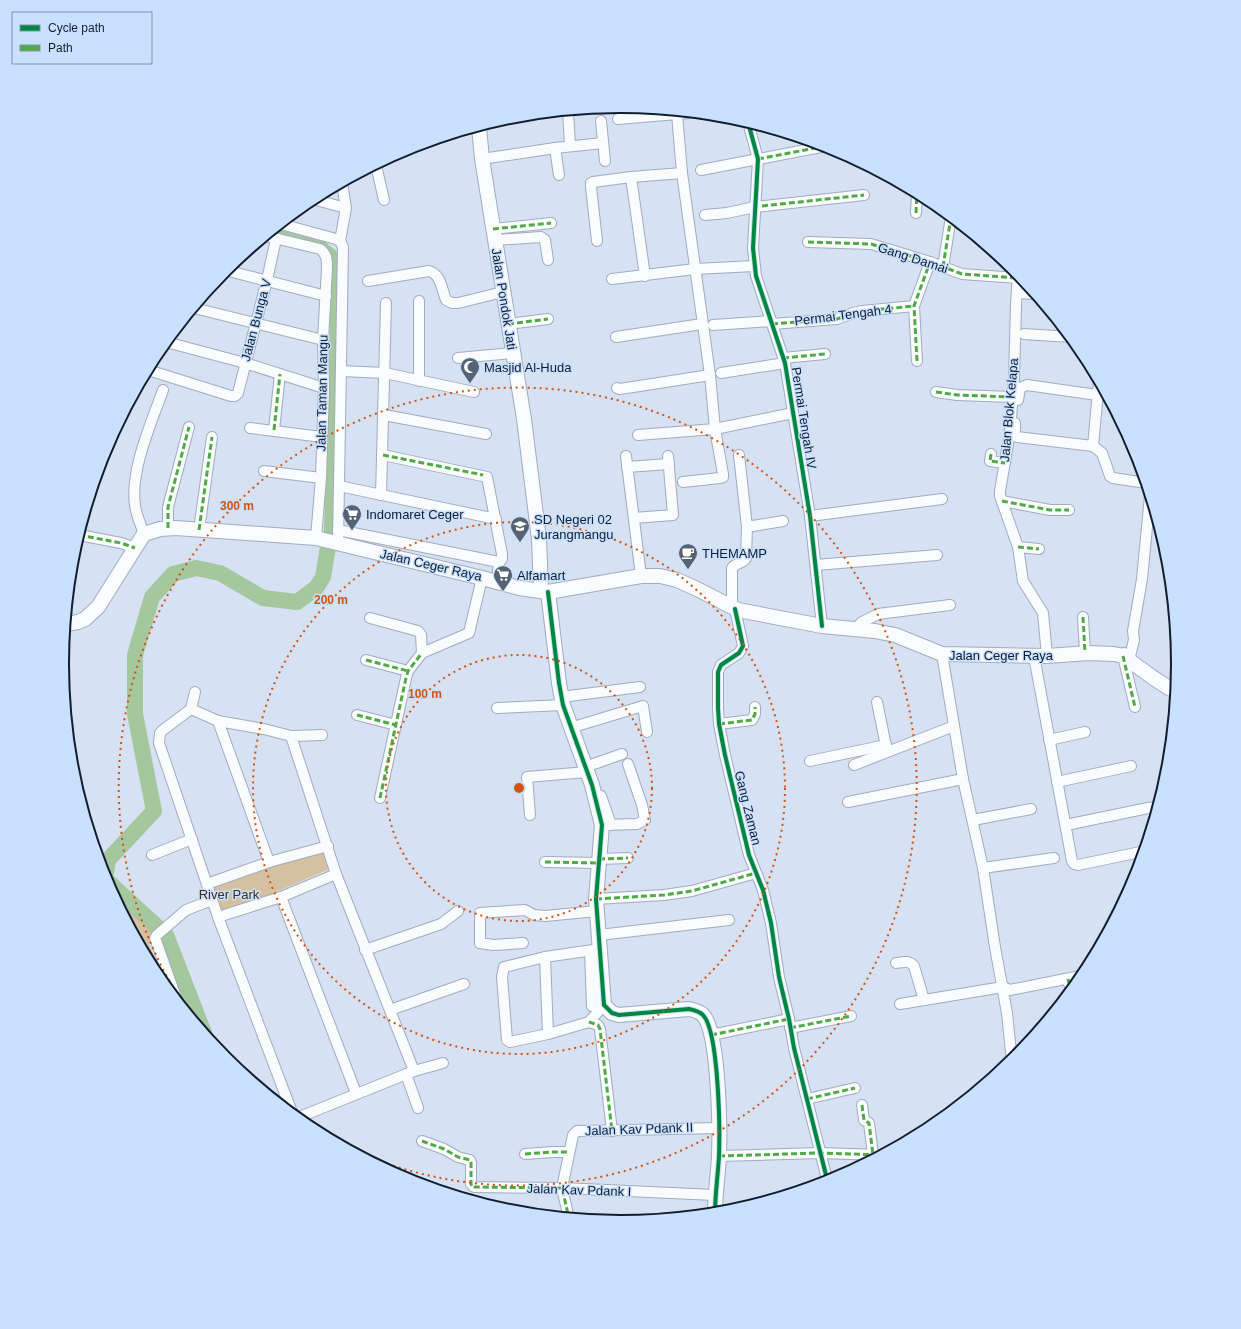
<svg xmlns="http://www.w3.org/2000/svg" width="1241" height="1329" font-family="Arial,sans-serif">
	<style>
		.green { fill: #d5c1a1 }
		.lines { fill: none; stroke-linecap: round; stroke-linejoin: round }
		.canal { stroke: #a4c79e; stroke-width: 9 }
		.river { stroke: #a4c79e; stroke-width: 16 }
		.street-casing { stroke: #a0acbd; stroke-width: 12 }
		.secondary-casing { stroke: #a0acbd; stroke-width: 16 }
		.street { stroke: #f9fbfd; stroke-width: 10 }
		.secondary { stroke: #f9fbfd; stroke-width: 14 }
		.quiet { stroke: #51aa45; stroke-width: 3; stroke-dasharray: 6 3; stroke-linecap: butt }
		.cycleway-casing { stroke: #cae0ff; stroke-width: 6 }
		.cycleway { stroke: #00873e; stroke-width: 4 }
		.ring { fill: none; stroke: #d25310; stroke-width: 2; stroke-dasharray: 2 4 }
		.labels { text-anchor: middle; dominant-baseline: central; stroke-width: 3; stroke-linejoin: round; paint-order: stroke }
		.street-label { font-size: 13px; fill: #101e30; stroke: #cae0ff }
		.poi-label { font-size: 13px; fill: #101e30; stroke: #cae0ff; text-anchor: start }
		.park-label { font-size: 13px; fill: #402d0d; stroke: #cae0ff }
		.rim { fill: none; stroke: #101e30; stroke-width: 2 }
		.centre { fill: #d25310; stroke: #cae0ff; stroke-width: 2 }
		.ring-label { font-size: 12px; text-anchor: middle; font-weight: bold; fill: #d25310; stroke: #cae0ff; stroke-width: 3; stroke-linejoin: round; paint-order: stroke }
	</style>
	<rect width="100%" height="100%" fill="#d6e2f3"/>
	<g class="green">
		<polygon points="328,846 334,867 218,917 207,884"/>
		<polygon points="105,879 159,923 149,944 163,978 161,980 156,975"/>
	</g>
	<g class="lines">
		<polyline class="canal" points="272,232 323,246 333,254 334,259 334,346 328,545"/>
		<polyline class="river" points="204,1033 166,935 105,879 108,860 154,811 135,714 135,655 152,597 173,574 196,568 220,573 263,598 297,602 316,588 323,577 328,547"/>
		<defs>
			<g id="street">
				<polyline points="568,111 570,146"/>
				<polyline points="677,114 682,173 710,375 715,429 723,474 723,477 720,478 683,482"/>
				<polyline points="618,119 689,113"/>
				<polyline points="601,121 605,161"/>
				<polyline points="748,122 758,159 753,248 756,276 785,363 810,516 822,626"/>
				<polyline points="555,148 559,175"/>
				<polyline points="482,159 555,148 603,143"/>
				<polyline points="376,165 384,200"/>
				<polyline points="701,170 826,146"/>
				<polyline points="631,177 645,276"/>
				<polyline points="312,199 346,208"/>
				<polyline points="916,213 917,193"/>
				<polyline points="705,215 727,213 755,207 864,195"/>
				<polyline points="281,224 336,239 340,241 343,247 338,543"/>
				<polyline points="493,229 551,223"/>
				<path d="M 266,236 L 320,249 C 327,254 327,260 327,268 L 323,340 L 324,388 L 321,478 L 316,538"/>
				<polyline points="495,240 541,237 545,240 548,260"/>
				<polyline points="340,241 346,208 342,183"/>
				<polyline points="597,241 591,187 591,183 593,182 631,177 682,173"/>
				<polyline points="808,242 871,244 930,262 962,274 1018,278"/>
				<polyline points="943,267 951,217"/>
				<polyline points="225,270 326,296"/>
				<polyline points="1018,273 1016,305 1014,378 1010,432 1000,491 1000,496 1018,547 1023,581 1043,613 1047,656"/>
				<polyline points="612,279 695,269 754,266"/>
				<path d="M 368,281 L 429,271 C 441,274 442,290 446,300 L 452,303 L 458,303 L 503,292"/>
				<polyline points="1017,293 1035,294"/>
				<polyline points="194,308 323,340"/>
				<polyline points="508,324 548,319"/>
				<polyline points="772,324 837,319 853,313 862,311 914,306"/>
				<polyline points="713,325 771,321"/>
				<polyline points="1024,334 1071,337"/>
				<polyline points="616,337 702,324"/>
				<polyline points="166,342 245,363 324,388"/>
				<polyline points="458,358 513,353"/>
				<polyline points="783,358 825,354"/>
				<polyline points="917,361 914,306 930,262"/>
				<polyline points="148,370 231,396 235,396 238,393 267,280 276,239"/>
				<polyline points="341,371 385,373 474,392"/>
				<polyline points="721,373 785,363"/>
				<polyline points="419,381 419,301"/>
				<polyline points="617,388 620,389 710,375"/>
				<polyline points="936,392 957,395 1013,397"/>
				<polyline points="1018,400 1020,388 1027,385 1097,395"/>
				<polyline points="384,415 486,434"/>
				<polyline points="1015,423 1015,434 1017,437 1093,446 1102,453 1110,476 1113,478 1146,483"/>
				<polyline points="250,428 322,437"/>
				<polyline points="274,430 280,374"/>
				<polyline points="638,435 715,429 793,413"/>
				<polyline points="1093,446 1099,381"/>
				<polyline points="991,454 990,461 1005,463"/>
				<polyline points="383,455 487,477 502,554 502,559 499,562"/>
				<polyline points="626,456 641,576"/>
				<polyline points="627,467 669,464"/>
				<polyline points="264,471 321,478"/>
				<polyline points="339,486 496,519"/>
				<polyline points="381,495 386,303"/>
				<polyline points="1002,501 1050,510 1069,510"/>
				<polyline points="810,516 942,499"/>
				<polyline points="634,518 673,515 668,456"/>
				<polyline points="747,527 783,521"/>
				<polyline points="168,528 168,507 189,427"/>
				<polyline points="199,530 212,437"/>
				<polyline points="338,530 499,562"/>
				<path d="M 144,534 C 141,525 136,515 135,505 C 130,470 151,424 163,390"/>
				<polyline points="79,535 121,543 135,548"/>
				<polyline points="1018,547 1039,549"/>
				<polyline points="816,565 937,555"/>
				<polyline points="497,581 499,562"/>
				<path d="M 732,608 L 732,568 C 736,562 743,564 746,558 L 747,527 L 739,455"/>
				<polyline points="735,609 743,646 739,653 721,665 718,672 718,708 719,724 725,755 749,855 763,890 771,923 779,977 789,1019 794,1048 828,1183"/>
				<polyline points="1083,617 1085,653"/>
				<polyline points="370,618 418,631 421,635 422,653"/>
				<polyline points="855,629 862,622 878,614 950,605"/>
				<polyline points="422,653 469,633 482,578"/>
				<polyline points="1124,653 1123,656 1135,707"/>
				<polyline points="942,654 963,779 983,868 995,947 1007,1013 1012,1062"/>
				<polyline points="1034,656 1072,861 1074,864 1078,865 1145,851"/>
				<polyline points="366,660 408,671"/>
				<polyline points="1129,660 1134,640 1133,631 1142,579 1150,496"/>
				<polyline points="195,692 191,709 218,721 269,862"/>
				<polyline points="561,697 640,687"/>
				<polyline points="877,702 887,751"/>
				<polyline points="497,708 563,705"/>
				<polyline points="191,709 163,730 160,733 159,743 218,917 293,1115"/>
				<polyline points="357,715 396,725"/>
				<polyline points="218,721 264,729 291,736"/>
				<polyline points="719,724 752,720 755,714 755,707"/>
				<polyline points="570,728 643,706 647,732"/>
				<polyline points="1049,740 1085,732"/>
				<polyline points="810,761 886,745"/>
				<polyline points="854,765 954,726"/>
				<polyline points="585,767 622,754"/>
				<polyline points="1057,782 1131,766"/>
				<polyline points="601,796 611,825"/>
				<polyline points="380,798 406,678 408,671 422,653"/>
				<polyline points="848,802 963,779"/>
				<polyline points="530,815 527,777 587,772"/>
				<polyline points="973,820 1031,809"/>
				<polyline points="602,825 637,824 645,820 642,805 628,764"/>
				<polyline points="1066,825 1148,808 1158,807"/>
				<polyline points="152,855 192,839"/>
				<polyline points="599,859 628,858"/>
				<polyline points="545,862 599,863"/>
				<polyline points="983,868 1054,858"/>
				<polyline points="336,874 414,1071"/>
				<polyline points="207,884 269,862 328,846"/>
				<polyline points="281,897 356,1093"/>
				<polyline points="596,899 664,895 692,891 756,873"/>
				<polyline points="218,917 281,897 336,874 291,736 322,735"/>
				<polyline points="599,935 729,920"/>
				<polyline points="523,943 493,945 480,943 480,913 525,910 534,915 545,916 597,911"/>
				<polyline points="600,949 545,957 504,967 502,977 507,1040 510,1042 548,1034 589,1022 604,1005"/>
				<polyline points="365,950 441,924 458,911"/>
				<polyline points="590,951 592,1006"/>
				<polyline points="545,957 548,1034"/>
				<path d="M 896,963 C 903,962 909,960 914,966 L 924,1000"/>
				<polyline points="1068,979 1071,992"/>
				<polyline points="177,1000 155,938 157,935 186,910 212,900"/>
				<polyline points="900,1004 1003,987 1010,990 1085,975"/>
				<polyline points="390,1010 464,984"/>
				<polyline points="589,1022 598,1025 600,1029 612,1131"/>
				<polyline points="790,1028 851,1016"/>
				<polyline points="711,1035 789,1019"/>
				<polyline points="406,1074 418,1108"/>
				<polyline points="807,1099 855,1088"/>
				<polyline points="862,1105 864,1120 869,1123 873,1155"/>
				<polyline points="297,1118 414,1071 443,1063"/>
				<polyline points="422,1141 444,1149 458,1157 470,1160 471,1163 471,1184 474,1187 562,1188 715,1195"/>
				<polyline points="525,1154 553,1152 569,1152"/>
				<polyline points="719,1156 819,1153 882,1155"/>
				<polyline points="566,1218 568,1214 562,1188 573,1135 577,1131 719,1128"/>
			</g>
			<g id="secondary">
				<polyline points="479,127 482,159 524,419 539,539 541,591"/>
				<path d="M 548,592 L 559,683 L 563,705 L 592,785 L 602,825 L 596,899 L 604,1005 L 612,1013 L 619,1015 L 689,1009 C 694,1010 699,1011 703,1015 C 719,1032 720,1130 719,1156 C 718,1175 715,1194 715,1214"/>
				<polyline points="66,624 78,622 85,619 98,607 144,534 160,529 176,528 316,538 482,578 519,588 548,592 641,576 660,576 677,580 697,589 738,610 822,626 875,631 895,635 942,654 1047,656 1089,653 1114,654 1123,656 1155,679 1169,688 1176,691"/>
			</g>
		</defs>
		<use href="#street" class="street-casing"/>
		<use href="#secondary" class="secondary-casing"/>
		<use href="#street" class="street"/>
		<use href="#secondary" class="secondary"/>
		<g class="quiet">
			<polyline points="758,159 826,146"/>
			<polyline points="762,206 864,195"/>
			<polyline points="916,213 917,193"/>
			<polyline points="493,229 551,223"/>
			<polyline points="808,242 871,244 930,262 962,274 1018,278"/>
			<polyline points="943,267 951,217"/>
			<polyline points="508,324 548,319"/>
			<polyline points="772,324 837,319 853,313 862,311 914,306"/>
			<polyline points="783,358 825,354"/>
			<polyline points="917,361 914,306 930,262"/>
			<polyline points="936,392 957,395 1013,397"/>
			<polyline points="274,430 280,374"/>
			<polyline points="991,454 990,461 1005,463"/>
			<polyline points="383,455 483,475"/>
			<polyline points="1002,501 1050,510 1069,510"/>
			<polyline points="168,528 168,507 189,427"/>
			<polyline points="199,530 212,437"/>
			<polyline points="79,535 121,543 135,548"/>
			<polyline points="1018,547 1039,549"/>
			<polyline points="1083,617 1085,653"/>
			<polyline points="1123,656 1135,707"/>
			<polyline points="366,660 408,671"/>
			<polyline points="357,715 396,725"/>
			<polyline points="719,724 752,720 755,714 755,707"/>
			<polyline points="380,798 406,678 408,671 422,653"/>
			<polyline points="599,859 628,858"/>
			<polyline points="545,862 599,863"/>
			<polyline points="596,899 664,895 692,891 756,873"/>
			<polyline points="1068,979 1071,992"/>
			<polyline points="589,1022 598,1025 600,1029 612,1131"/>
			<polyline points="790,1028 851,1016"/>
			<polyline points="711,1035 789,1019"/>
			<polyline points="807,1099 855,1088"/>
			<polyline points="862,1105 864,1120 869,1123 873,1155"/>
			<polyline points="422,1141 444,1149 458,1157 470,1160 471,1163 471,1184 472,1187 562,1188 568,1214 566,1218"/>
			<polyline points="525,1154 553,1152 569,1152"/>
			<polyline points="719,1156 819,1153 882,1155"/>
		</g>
		<defs>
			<g id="cycleway">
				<polyline points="748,122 758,159 753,248 756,276 785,363 810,516 822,626"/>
				<path d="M 548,592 L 559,683 L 563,705 L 592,785 L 602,825 L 596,899 L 604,1005 L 612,1013 L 619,1015 L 689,1009 C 694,1010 699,1011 703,1015 C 719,1032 720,1130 719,1156 C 718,1175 715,1194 715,1214"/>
				<polyline points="735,609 743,646 739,653 721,665 718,672 718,708 719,724 725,755 749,855 763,890 771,923 779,977 789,1019 794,1048 828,1183"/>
			</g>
		</defs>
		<use href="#cycleway" class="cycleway-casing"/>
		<use href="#cycleway" class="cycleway"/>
	</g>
	<g class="ring">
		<circle cx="519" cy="788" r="133"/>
		<circle cx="519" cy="788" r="266"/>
		<path d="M230 1063A399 399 0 1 1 308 1126"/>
	</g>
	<defs>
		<symbol id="mosque-pin" viewBox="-11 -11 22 30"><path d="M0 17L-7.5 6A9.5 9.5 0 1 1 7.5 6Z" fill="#556374" stroke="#cae0ff"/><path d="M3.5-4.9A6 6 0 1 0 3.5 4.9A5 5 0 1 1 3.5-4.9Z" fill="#fff"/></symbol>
		<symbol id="supermarket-pin" viewBox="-11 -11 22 30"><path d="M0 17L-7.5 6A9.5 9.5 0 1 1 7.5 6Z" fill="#556374" stroke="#cae0ff"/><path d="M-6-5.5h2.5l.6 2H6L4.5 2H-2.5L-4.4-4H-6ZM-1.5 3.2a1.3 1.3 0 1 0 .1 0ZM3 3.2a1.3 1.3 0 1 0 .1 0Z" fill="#fff"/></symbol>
		<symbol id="school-pin" viewBox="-11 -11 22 30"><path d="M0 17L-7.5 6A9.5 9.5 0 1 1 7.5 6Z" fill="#556374" stroke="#cae0ff"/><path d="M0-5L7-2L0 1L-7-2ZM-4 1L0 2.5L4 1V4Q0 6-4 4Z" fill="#fff"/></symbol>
		<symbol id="cafe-pin" viewBox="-11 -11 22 30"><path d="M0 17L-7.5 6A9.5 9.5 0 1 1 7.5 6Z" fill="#556374" stroke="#cae0ff"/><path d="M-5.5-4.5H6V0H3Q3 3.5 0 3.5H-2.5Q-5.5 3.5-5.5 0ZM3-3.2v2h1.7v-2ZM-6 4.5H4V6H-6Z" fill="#fff"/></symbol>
	</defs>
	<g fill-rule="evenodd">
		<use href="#mosque-pin" x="459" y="356" width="22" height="30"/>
		<use href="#supermarket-pin" x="341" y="503" width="22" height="30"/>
		<use href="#school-pin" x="509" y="515" width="22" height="30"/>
		<use href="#cafe-pin" x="677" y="542" width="22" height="30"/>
		<use href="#supermarket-pin" x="492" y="564" width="22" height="30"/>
	</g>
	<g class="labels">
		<g class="street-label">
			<text transform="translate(913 258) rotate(18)">Gang Damai</text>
			<text transform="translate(504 299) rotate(81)">Jalan Pondok Jati</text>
			<text transform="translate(843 315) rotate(-7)">Permai Tengah 4</text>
			<text transform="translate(256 320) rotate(-75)">Jalan Bunga V</text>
			<text transform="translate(322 393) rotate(-89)">Jalan Taman Mangu</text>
			<text transform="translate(1009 410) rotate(-85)">Jalan Blok Kelapa</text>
			<text transform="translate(804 418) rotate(81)">Permai Tengah IV</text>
			<text transform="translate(431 565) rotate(13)">Jalan Ceger Raya</text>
			<text x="1001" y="655">Jalan Ceger Raya</text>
			<text transform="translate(748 808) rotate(76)">Gang Zaman</text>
			<text transform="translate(639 1129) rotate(-2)">Jalan Kav Pdank II</text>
			<text transform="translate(579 1190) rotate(2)">Jalan Kav Pdank I</text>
		</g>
		<g class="poi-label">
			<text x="484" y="367">Masjid Al-Huda</text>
			<text x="366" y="514">Indomaret Ceger</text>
			<text x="534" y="519">SD Negeri 02<tspan x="534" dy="15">Jurangmangu</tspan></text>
			<text x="702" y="553">THEMAMP</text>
			<text x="517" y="575">Alfamart</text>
		</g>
		<g class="park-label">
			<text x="229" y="894">River Park</text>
		</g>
	</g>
	<path d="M0 0H1241V1329H0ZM69 664a551 551 0 1 1 1102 0a551 551 0 1 1-1102 0Z" fill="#cae0ff" fill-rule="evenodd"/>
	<path class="rim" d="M69 664a551 551 0 1 1 1102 0a551 551 0 1 1-1102 0Z"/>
	<circle cx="519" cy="788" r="6" class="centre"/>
	<g class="ring-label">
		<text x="237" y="510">300 m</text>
		<text x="331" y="604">200 m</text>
		<text x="425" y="698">100 m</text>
	</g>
	<rect x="12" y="12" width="140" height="52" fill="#cae0ff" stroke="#8092ac"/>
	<rect x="20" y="25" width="20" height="6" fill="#00873e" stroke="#8092ac"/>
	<text x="48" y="32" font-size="12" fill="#101e30">Cycle path</text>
	<rect x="20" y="45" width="20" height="6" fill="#51aa45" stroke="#8092ac"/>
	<text x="48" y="52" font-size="12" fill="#101e30">Path</text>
</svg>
